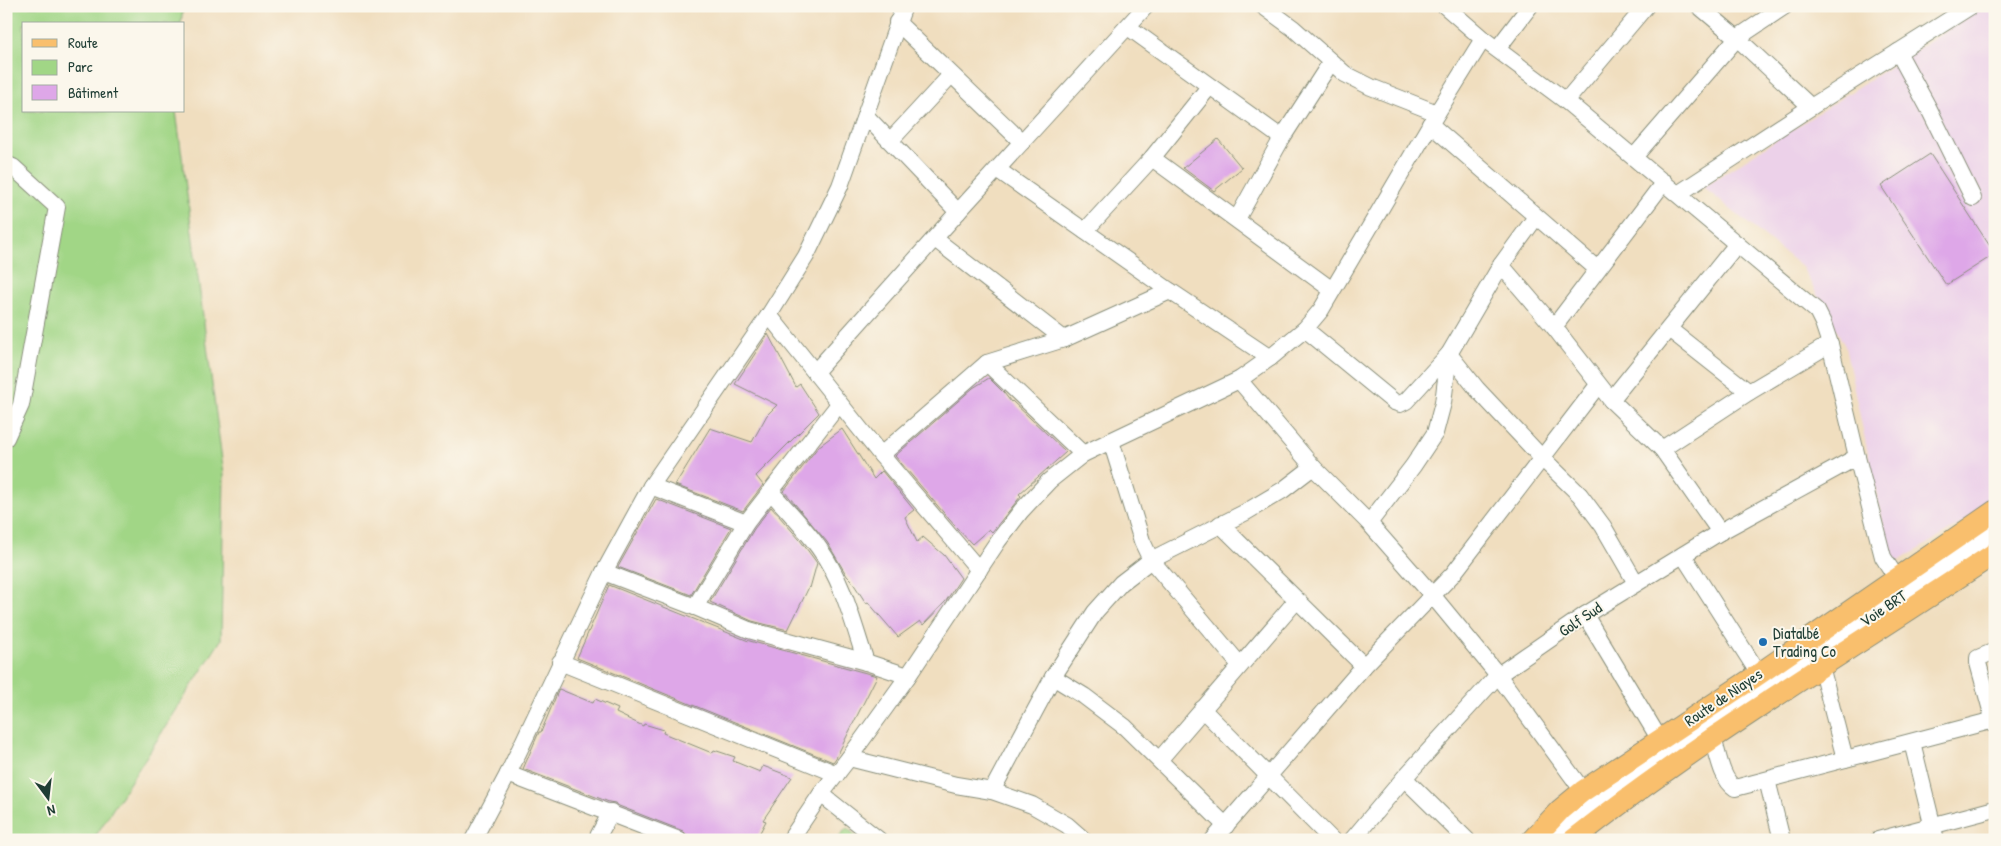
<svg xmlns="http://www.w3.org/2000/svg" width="2001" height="846" font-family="'Patrick Hand',sans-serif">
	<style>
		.built { fill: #ecd1e9 }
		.green { fill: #a1d686; stroke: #608a5d }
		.building { fill: #dea7e8 }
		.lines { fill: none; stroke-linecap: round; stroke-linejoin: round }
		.minor-casing { stroke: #888e7a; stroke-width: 18 }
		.major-casing { stroke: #888e7a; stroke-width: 23 }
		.minor { stroke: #fff; stroke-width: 16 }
		.major { stroke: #f9bf6d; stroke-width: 21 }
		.poi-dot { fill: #1f6fb2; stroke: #fbf7ec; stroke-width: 2 }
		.labels { text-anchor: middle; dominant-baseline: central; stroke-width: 4; stroke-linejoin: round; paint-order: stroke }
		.street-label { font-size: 16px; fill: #1f3d34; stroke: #fbf7ec }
		.poi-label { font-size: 16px; fill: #1f3d34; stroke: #fbf7ec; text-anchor: start }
	</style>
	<rect width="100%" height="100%" fill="#fbf7ec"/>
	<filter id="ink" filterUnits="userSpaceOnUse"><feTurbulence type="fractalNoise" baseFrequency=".02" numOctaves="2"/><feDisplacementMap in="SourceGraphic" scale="10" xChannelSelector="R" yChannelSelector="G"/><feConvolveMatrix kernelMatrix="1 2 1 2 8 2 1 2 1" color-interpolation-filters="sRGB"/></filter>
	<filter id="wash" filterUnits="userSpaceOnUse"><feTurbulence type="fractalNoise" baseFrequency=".0096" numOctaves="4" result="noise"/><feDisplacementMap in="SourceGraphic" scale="20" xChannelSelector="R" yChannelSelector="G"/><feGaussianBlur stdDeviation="1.12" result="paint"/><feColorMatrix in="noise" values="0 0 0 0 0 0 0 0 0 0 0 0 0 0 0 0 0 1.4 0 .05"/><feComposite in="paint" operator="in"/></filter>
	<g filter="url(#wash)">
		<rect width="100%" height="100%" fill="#f0debf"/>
		<polygon class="built" points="1985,6 1995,6 1995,503 1892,565 1845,346 1802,267 1703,187"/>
		<g class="green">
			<polygon points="6,6 183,6 181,24 24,24 24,111 176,111 224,475 221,640 93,840 6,840"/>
			<polygon points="847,828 861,840 836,840"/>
		</g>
		<g id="blocks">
			<g class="building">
				<polygon points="1218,139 1242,168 1214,191 1183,168"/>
				<polygon points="1930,154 1995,254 1946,285 1881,186"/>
				<polygon points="768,334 796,387 800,384 819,413 756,476 763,485 743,511 675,485 710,428 752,442 767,415 777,405 735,384"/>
				<polygon points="989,378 1004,393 1011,402 1012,401 1066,452 1019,494 1021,496 992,532 989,529 972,544 955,526 895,456 973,388"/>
				<polygon points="842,429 874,479 882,471 914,510 905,517 917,542 923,537 944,555 961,578 946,601 923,625 920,621 898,637 868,602 866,603 851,580 847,576 827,542 784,491 818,447"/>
				<polygon points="656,499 731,528 691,595 618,567"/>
				<polygon points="771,507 800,540 817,563 810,588 809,587 788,630 752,621 710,602 754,529"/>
				<polygon points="609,585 746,640 877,676 836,758 833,762 577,658"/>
				<polygon points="559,689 593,703 595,699 618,709 616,713 643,726 644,724 664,730 663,733 712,753 714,750 735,757 733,761 760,772 763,766 792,777 763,820 766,821 756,840 692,840 683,831 619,806 615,803 609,802 523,769 539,732 541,732"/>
			</g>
		</g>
	</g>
	<g filter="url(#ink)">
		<use href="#blocks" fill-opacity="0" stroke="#888e7a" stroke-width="1"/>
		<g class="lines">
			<defs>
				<g id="minor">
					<polyline points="1263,6 1293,28 1345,74 1371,87 1437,113"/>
					<polyline points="1445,6 1483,39 1566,101 1817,311 1823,323 1830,344 1857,457 1883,557 1915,607"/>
					<polyline points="1699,6 1737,38 1811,107"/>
					<polyline points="897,22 1022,142"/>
					<polyline points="1128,27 1282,138"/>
					<polyline points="1498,48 1530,6"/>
					<polyline points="1898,52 1928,107 1973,198"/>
					<polyline points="1566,101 1646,6"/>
					<polyline points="866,116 958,212"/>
					<polyline points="1430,124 1597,269"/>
					<polyline points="891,140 951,75"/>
					<polyline points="1634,157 1737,38 1785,6"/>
					<polyline points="1152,158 1332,290"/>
					<polyline points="6,164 13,167 57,207 21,405 6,438"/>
					<polyline points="998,170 1170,291 1270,358"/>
					<polyline points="1678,194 1811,107 1971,6"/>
					<polyline points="1237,219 1282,138 1331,62"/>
					<polyline points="1085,231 1152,158 1209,87"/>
					<polyline points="935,239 1064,339"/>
					<polyline points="1501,265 1554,327 1611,400 1662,449 1720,532"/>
					<polyline points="769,315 881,455 979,570"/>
					<polyline points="1554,327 1664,182"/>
					<polyline points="1305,329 1394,402 1400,404 1406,401 1449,354 1501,265 1536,217"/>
					<polyline points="1669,329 1749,392"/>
					<polyline points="1449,354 1477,389 1542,458 1580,495 1603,526 1636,583"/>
					<polyline points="987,363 1083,454"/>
					<polyline points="815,372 958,212 1146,6"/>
					<polyline points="1239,380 1313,467 1369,523 1433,596 1498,675 1583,791"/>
					<polyline points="1611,400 1737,244"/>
					<polyline points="1111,441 1142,541 1151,560 1240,665"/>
					<polyline points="1662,449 1749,392 1830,344"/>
					<polyline points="881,455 987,363 1064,339 1170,291"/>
					<polyline points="651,486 746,523"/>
					<path d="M 771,492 C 787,510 805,528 819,548 C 843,581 853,623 866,662"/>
					<polyline points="1369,523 1413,466 1435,433 1443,403 1449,354"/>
					<polyline points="1220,524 1364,666"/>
					<polyline points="1683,555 1759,674"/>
					<polyline points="604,572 695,607 749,630 866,662 908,676"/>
					<polyline points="695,607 746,523 839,404"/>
					<polyline points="1585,615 1660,740"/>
					<polyline points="1995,651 1978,658 1978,663 1995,725"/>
					<polyline points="560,662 837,774"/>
					<polyline points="1821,666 1845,759"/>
					<polyline points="1053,677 1084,696 1125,727 1226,826"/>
					<polyline points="1202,709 1332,840"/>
					<path d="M 1713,738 C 1718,753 1721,779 1735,788 L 1994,720"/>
					<polyline points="1912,742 1936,840"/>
					<polyline points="849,758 956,785 992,791 1032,805 1067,825 1084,840"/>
					<polyline points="1160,759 1296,601"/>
					<polyline points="508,774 679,840"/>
					<polyline points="1404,778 1467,840"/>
					<polyline points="1767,780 1782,840"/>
					<polyline points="992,791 1053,677 1095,612 1121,583 1151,560 1246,512 1283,490 1313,467"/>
					<polyline points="821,794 879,840"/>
					<polyline points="473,840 508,774 604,572 651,486 769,315 806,256 840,186 904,6"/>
					<polyline points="596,840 611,812"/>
					<polyline points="790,840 821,794 849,758 908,676 998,541 1021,511 1049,481 1083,454 1239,380 1270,358 1305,329 1321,310 1437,113 1483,39"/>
					<polyline points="1213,840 1364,666 1453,574 1598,385"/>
					<polyline points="1352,840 1404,778 1498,675 1585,615 1720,532 1857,457"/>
					<polyline points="1553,840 1577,817 1667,753 1995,533"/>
					<polyline points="1878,840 1995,809"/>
				</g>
				<g id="major">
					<polyline points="1532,840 1560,810 1583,791 1759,674 1995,511"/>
					<path d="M 1573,840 C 1707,734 1854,648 1995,553"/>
				</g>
			</defs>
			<use href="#minor" class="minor-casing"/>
			<use href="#major" class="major-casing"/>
			<use href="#minor" class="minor"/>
			<use href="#major" class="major"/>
		</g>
	</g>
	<circle class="poi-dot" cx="1763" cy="642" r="5"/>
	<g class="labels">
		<g class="street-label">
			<text transform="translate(1883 608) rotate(-34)">Voie BRT</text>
			<text transform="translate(1580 619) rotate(-34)">Golf Sud</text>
			<text transform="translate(1723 697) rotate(-34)">Route de Niayes</text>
		</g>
		<g class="poi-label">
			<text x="1773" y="633">Diatalbé<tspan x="1773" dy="18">Trading Co</tspan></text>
		</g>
	</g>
	<rect width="2001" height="846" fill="none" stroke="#fbf7ec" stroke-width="25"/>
	<rect x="22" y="22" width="162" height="90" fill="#fbf7ec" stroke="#a3ada2"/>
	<rect x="32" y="39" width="25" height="8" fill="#f9bf6d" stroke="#a3ada2"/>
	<text x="68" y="48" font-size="15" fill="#1f3d34">Route</text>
	<rect x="32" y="60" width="25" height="15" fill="#a1d686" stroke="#a3ada2"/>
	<text x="68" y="72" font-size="15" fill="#1f3d34">Parc</text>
	<rect x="32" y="85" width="25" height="15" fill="#dea7e8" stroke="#a3ada2"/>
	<text x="68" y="98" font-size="15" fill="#1f3d34">Bâtiment</text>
	<g transform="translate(48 798) rotate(165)" stroke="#fbf7ec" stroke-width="4" paint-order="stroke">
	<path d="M0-4L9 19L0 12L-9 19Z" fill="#1f3d34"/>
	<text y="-8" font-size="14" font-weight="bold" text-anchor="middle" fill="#1f3d34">N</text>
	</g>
</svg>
